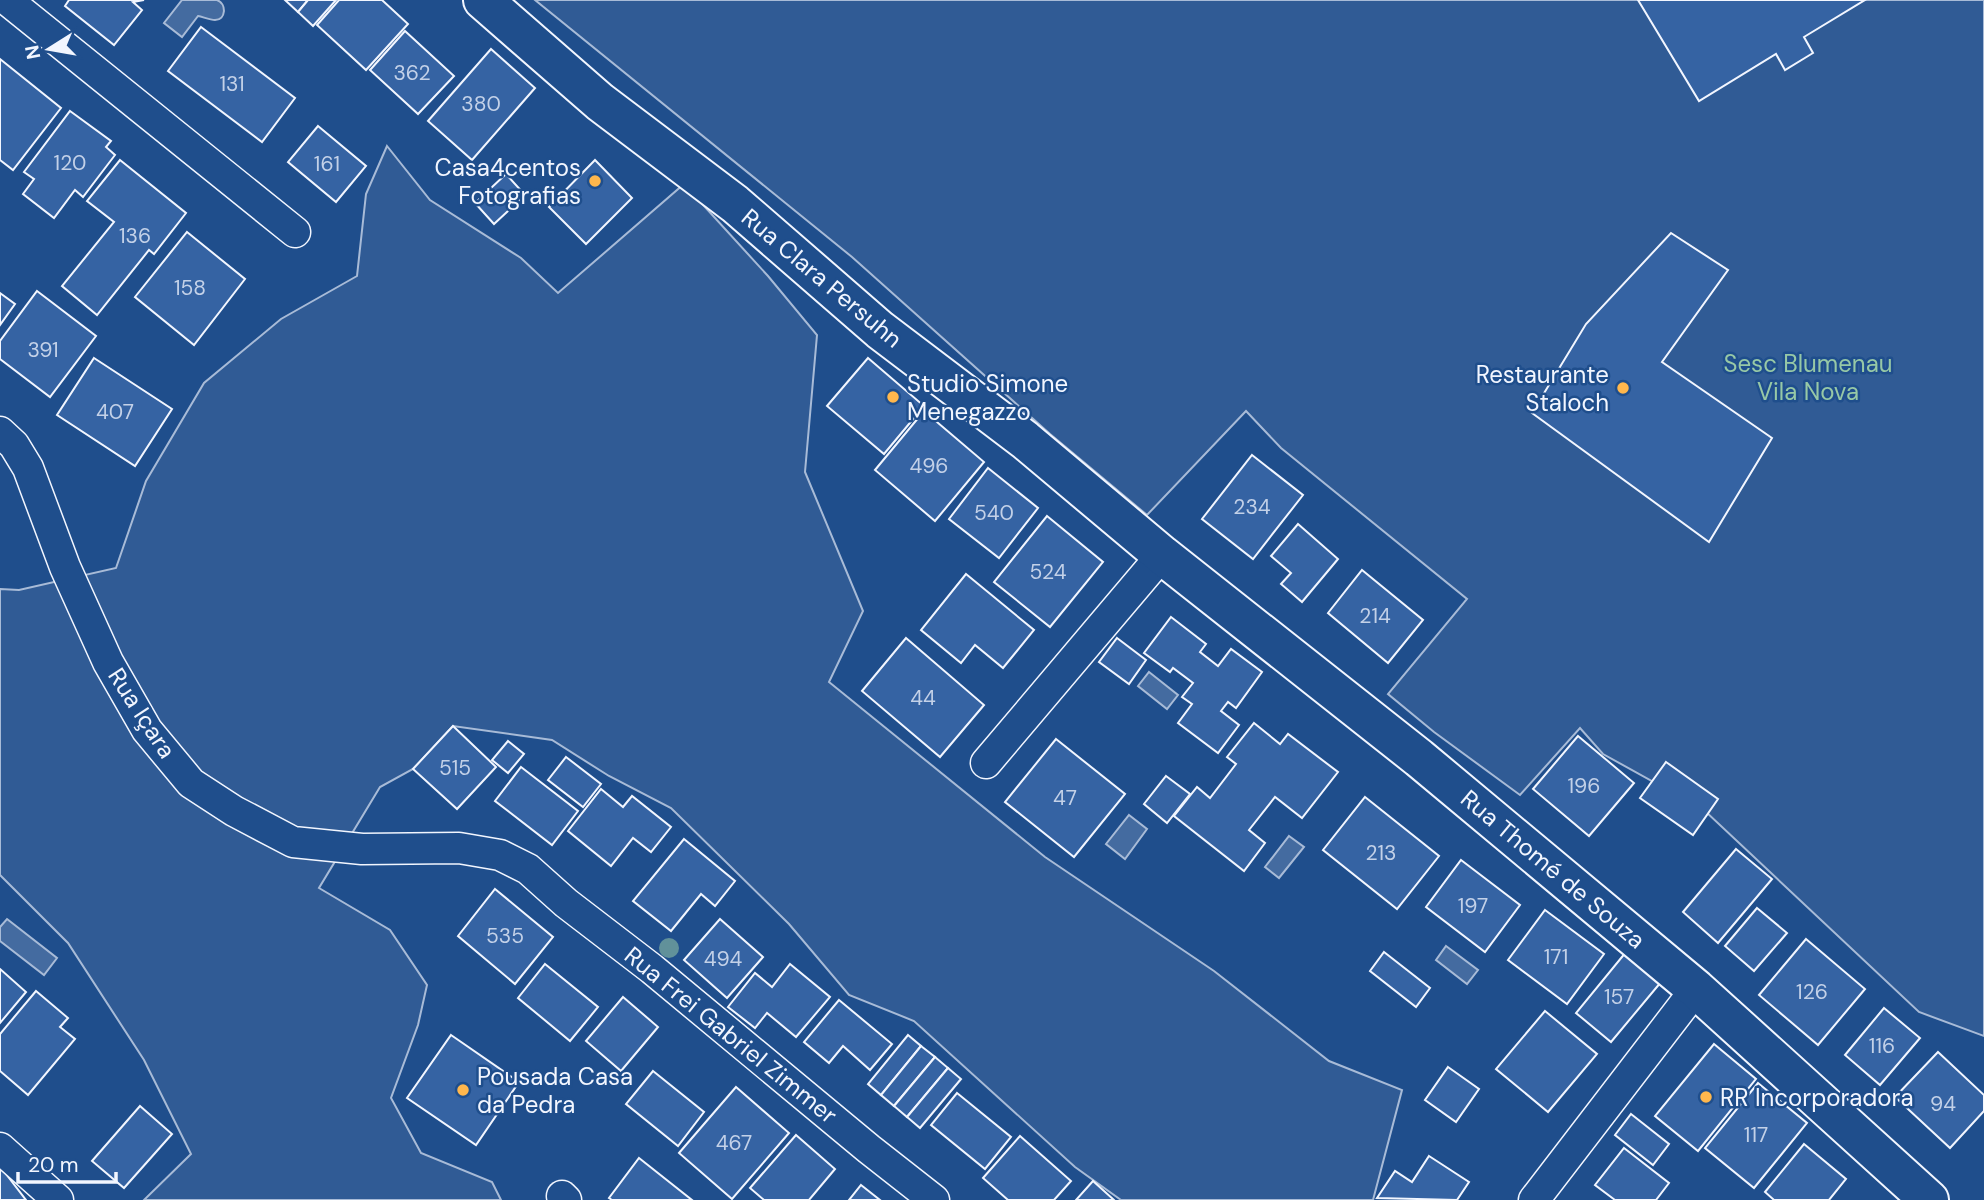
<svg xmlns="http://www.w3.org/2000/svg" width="1984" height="1200" font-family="'DM Sans',sans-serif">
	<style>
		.built { fill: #305b95; stroke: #a8bbd7; stroke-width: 2 }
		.water { fill: #446ba0; stroke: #a8bbd7; stroke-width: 2 }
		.building { fill: #3563a3; stroke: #f2f6ff; stroke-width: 2 }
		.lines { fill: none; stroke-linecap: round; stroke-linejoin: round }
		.street-casing { stroke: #f2f6ff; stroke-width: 33 }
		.secondary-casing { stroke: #f2f6ff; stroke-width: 42 }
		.street { stroke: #1f4e8c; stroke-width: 30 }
		.secondary { stroke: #1f4e8c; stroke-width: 38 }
		.tree { fill: #61919a }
		.poi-dot { fill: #ffb74d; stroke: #1f4e8c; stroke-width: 2.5 }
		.labels { text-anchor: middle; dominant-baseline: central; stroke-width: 5; stroke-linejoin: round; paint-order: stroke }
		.number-label { font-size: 21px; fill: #c3d1e8 }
		.poi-label { font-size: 24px; fill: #f2f6ff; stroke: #1f4e8c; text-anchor: start }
		.street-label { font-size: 24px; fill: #f2f6ff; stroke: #1f4e8c }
		.park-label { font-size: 24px; fill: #97c8a6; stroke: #1f4e8c }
	</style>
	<rect width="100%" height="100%" fill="#1f4e8c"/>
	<g class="built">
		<polygon points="535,0 1984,0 1984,1036 1919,1012 1704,810 1603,754 1580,728 1520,795 1434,732 1388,694 1467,599 1281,448 1246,411 1147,515 1050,434 852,257"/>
		<polygon points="387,146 430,200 521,258 558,293 684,184 768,276 817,335 805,472 863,611 829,682 1045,857 1214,971 1329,1061 1402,1090 1373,1200 1121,1200 1075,1167 914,1021 849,995 789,924 671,808 609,776 552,740 453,726 413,769 380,787 319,888 390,930 427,985 418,1025 391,1098 421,1153 492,1182 501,1200 144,1200 191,1154 144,1060 68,943 0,875 0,589 19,590 116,568 146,481 204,383 281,319 357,276 366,194"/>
	</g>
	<g class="water">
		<path d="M 182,0 C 192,0 208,0 217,0 C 227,4 226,20 215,20 C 210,20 203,17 198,16 L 182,37 L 164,23 Z"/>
		<polygon points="1149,672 1178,695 1167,709 1138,686"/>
		<polygon points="1129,815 1147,829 1125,859 1106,844"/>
		<polygon points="1289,836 1304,847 1279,878 1265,867"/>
		<polygon points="7,919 57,958 44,975 0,941 0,927"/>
		<polygon points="1446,946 1478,970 1467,984 1436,960"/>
	</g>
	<g class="building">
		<polygon points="69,0 144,0 133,2 142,10 114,45 65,6"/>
		<polygon points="285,0 308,0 298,12"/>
		<polygon points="308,0 336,0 313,26 298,12"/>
		<polygon points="339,0 382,0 408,24 366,70 317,25"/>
		<polygon points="1638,0 1865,0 1804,37 1813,53 1785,70 1776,54 1699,101"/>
		<polygon points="201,27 295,98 262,142 168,71"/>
		<polygon points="405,31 454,76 418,114 370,70"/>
		<polygon points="491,49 535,88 472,160 428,121"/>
		<polygon points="0,59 61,108 13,170 0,160"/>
		<polygon points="70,111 111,141 106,147 115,155 83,197 75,190 54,218 23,194 34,179 24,172"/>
		<polygon points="318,126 366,166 336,202 288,162"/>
		<polygon points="120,160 186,213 154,254 149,250 97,315 62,286 114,222 87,201"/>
		<polygon points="595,160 632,198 586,244 549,207"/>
		<polygon points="506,174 525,195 494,224 475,203"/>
		<polygon points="187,232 245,279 194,345 135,297"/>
		<polygon points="1671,233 1728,270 1662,362 1772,438 1709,542 1532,413 1586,324"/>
		<polygon points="37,291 96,336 50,397 0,359 0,341"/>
		<polygon points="0,293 15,304 0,325"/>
		<polygon points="94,358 172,409 135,466 57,415"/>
		<polygon points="868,358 924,406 884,454 827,406"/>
		<polygon points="924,411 984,462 935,521 875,470"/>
		<polygon points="1252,455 1303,495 1253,559 1202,519"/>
		<polygon points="988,468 1038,508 999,558 949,519"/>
		<polygon points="1047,516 1103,562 1050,627 994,582"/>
		<polygon points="1298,524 1338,559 1302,602 1281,584 1291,573 1271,556"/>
		<polygon points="1362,570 1423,620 1388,663 1328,613"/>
		<polygon points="966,574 1034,630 1003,668 975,645 961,663 921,630"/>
		<polygon points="1171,617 1206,644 1200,652 1218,666 1231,649 1262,672 1236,708 1228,702 1221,711 1239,725 1218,753 1178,723 1192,704 1182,697 1193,683 1173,668 1170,672 1144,653"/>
		<polygon points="906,638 984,705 940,757 862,691"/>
		<polygon points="1117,638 1146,660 1129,684 1099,662"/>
		<polygon points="1254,723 1280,744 1288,734 1338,772 1302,818 1275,797 1249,830 1265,843 1244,871 1174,816 1197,787 1210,798 1236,764 1227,757"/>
		<polygon points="453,726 496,767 457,809 413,769"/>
		<polygon points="1578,736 1634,783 1589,836 1533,789"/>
		<polygon points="1056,739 1125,794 1074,857 1005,802"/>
		<polygon points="508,741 524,754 508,773 492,760"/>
		<polygon points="566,757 601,784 583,807 548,780"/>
		<polygon points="1666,762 1718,799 1693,835 1640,798"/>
		<polygon points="521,767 578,811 552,845 495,801"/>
		<polygon points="1166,776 1190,794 1167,823 1144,804"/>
		<polygon points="601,789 623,807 632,796 671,827 651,852 633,838 611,866 568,831"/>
		<polygon points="1365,797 1439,856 1397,909 1323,850"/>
		<polygon points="684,839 735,881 715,906 701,894 671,931 633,901"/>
		<polygon points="1736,849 1772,879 1718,943 1683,912"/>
		<polygon points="1461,860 1520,905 1485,952 1426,907"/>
		<polygon points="495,889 553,937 515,984 458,936"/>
		<polygon points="1757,908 1787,933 1754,971 1725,946"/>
		<polygon points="1545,910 1604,954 1567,1004 1508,960"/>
		<polygon points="720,919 763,957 727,998 684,960"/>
		<polygon points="1806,939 1865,989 1818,1045 1759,995"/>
		<polygon points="1384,952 1430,988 1416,1007 1370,971"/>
		<polygon points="1626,952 1661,982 1611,1042 1576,1013"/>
		<polygon points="545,964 598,1007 570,1041 518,998"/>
		<polygon points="790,964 830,997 796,1037 767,1013 755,1028 728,1007 755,973 772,987"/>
		<polygon points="0,969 26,992 0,1023"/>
		<polygon points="36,991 68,1018 60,1027 75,1039 28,1095 0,1071 0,1034"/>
		<polygon points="623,997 658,1027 621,1071 586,1041"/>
		<polygon points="839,1000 892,1044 870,1070 843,1046 829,1063 804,1042"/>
		<polygon points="1884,1008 1920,1038 1880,1085 1845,1055"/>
		<polygon points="1545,1011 1597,1054 1548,1112 1496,1069"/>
		<polygon points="451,1035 519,1082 476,1145 407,1098"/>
		<polygon points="908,1035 921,1046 881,1095 868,1084"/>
		<polygon points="1714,1044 1756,1079 1698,1151 1655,1116"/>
		<polygon points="921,1046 935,1057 894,1106 881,1095"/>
		<polygon points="1938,1052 1984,1095 1984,1111 1950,1148 1895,1097"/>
		<polygon points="935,1057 948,1068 907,1117 894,1106"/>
		<polygon points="1448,1067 1479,1089 1456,1122 1425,1100"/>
		<polygon points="948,1068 961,1079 920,1128 907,1117"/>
		<polygon points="653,1071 704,1112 678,1146 626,1104"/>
		<polygon points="1758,1083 1807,1123 1754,1188 1705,1148"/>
		<polygon points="736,1087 789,1133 732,1199 679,1153"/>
		<polygon points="957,1093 1011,1137 985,1169 931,1125"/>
		<polygon points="140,1106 172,1134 124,1188 92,1161"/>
		<polygon points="1631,1114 1669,1144 1653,1165 1615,1135"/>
		<polygon points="796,1135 835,1169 809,1200 764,1200 750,1188"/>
		<polygon points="1020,1136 1071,1181 1054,1200 1008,1200 983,1178"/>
		<polygon points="1804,1144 1846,1179 1829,1200 1774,1200 1765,1192"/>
		<polygon points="1624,1148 1669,1183 1656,1200 1615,1200 1595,1185"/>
		<polygon points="1429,1156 1469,1182 1457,1200 1377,1198 1395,1171 1412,1182"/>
		<polygon points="639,1158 692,1200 612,1200 609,1198"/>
		<polygon points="0,1166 26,1200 0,1200"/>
		<polygon points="1093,1181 1114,1200 1076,1200"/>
		<polygon points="861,1185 880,1200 849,1200"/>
	</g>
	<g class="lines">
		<defs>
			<g id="street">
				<polyline points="7,0 295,232"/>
				<polyline points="0,432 14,445 28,468 65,567 108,662 147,730 191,783 234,811 293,842 362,849 459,848 500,855 528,869 566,903 652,969 869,1149 934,1200"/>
				<polyline points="986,763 1162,555"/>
				<polyline points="0,1148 58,1200"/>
				<polyline points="562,1196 566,1200"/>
				<polyline points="1534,1200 1696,989"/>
			</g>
			<polyline id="secondary" points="483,0 600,102 735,204 880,330 1025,440 1162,555 1419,758 1696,989 1929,1200"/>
		</defs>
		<use href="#street" class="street-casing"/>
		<use href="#secondary" class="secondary-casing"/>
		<use href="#street" class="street"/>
		<use href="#secondary" class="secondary"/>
	</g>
	<circle class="tree" cx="669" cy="948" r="10"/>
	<g class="poi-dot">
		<circle cx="595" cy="181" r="7"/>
		<circle cx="1623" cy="388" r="7"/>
		<circle cx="893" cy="397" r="7"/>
		<circle cx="463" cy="1090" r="7"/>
		<circle cx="1706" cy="1097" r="7"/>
	</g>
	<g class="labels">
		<g class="number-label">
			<text x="412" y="73">362</text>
			<text x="232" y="84">131</text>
			<text x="481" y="104">380</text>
			<text x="70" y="163">120</text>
			<text x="327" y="164">161</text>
			<text x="135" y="236">136</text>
			<text x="190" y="288">158</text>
			<text x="43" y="350">391</text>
			<text x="115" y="412">407</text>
			<text x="929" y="466">496</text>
			<text x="1252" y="507">234</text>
			<text x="994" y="513">540</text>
			<text x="1048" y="572">524</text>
			<text x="1375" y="616">214</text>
			<text x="923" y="698">44</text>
			<text x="455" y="768">515</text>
			<text x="1584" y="786">196</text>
			<text x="1065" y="798">47</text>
			<text x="1381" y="853">213</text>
			<text x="1473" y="906">197</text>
			<text x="505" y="936">535</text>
			<text x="1556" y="957">171</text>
			<text x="723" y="959">494</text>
			<text x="1812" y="992">126</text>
			<text x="1619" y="997">157</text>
			<text x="1882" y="1046">116</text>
			<text x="1943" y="1104">94</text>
			<text x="1756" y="1135">117</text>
			<text x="734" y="1143">467</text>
		</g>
		<g class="poi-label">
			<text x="581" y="167" text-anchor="end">Casa4centos<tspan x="581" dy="28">Fotografias</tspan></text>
			<text x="1609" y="374" text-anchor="end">Restaurante<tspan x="1609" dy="28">Staloch</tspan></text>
			<text x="907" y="383">Studio Simone<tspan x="907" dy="28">Menegazzo</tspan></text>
			<text x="477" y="1076">Pousada Casa<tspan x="477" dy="28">da Pedra</tspan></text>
			<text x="1720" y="1097">RR Incorporadora</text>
		</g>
		<g class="street-label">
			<text transform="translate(822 278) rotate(40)">Rua Clara Persuhn</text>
			<text transform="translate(142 713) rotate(57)">Rua Içara</text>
			<text transform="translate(1553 869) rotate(40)">Rua Thomé de Souza</text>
			<text transform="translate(731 1035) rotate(39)">Rua Frei Gabriel Zimmer</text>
		</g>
		<g class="park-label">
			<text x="1808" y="363">Sesc Blumenau<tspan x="1808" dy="28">Vila Nova</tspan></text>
		</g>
	</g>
	<g transform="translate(49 49) rotate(259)" stroke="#1f4e8c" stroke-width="5" paint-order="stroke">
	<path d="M0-5L12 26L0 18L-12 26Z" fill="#f2f6ff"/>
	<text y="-10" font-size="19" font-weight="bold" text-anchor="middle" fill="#f2f6ff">N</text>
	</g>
	<path d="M18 1172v10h98v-10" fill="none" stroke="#f2f6ff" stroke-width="3.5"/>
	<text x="28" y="1172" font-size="21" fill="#f2f6ff" stroke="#1f4e8c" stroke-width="5" paint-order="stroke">20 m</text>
</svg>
